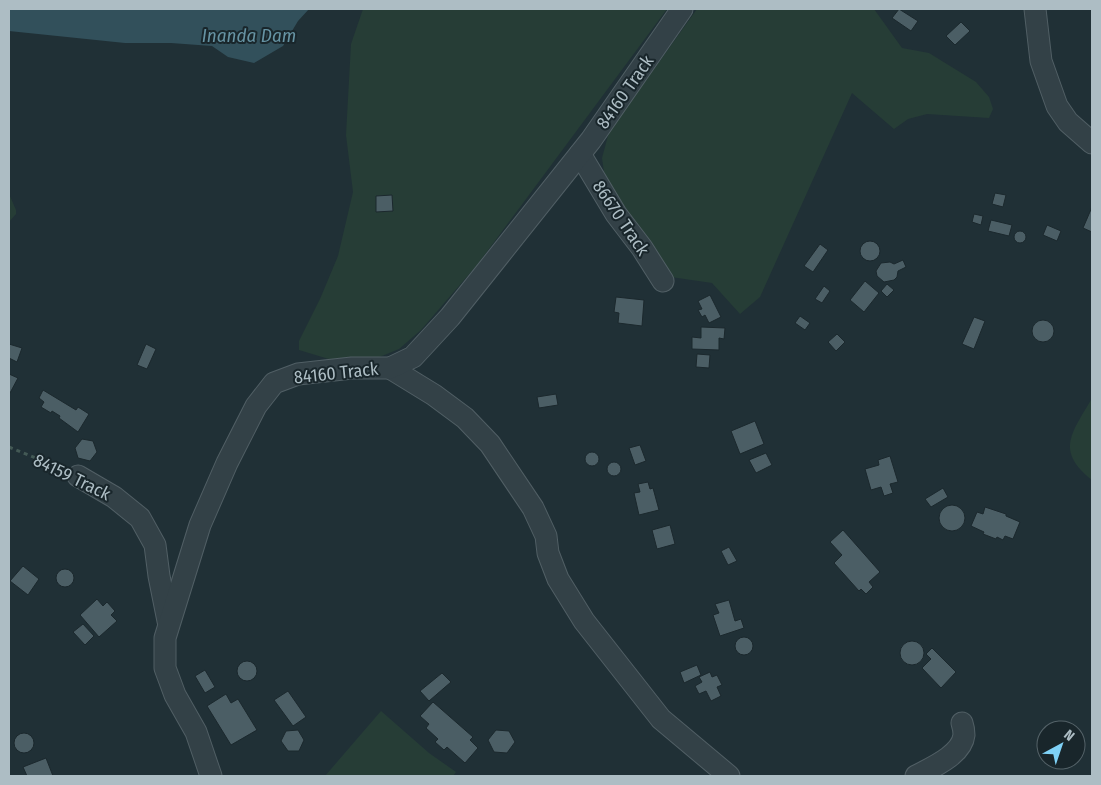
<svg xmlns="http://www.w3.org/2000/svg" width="1101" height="785" font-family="'Fira Sans Condensed',sans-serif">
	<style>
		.green { fill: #263d36 }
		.water { fill: #32505b }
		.building { fill: #4b5e65; stroke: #1b282d }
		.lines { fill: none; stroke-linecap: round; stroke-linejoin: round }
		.minor-casing { stroke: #515f65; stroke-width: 23 }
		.path { stroke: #435955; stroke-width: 3; stroke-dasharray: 4 4; stroke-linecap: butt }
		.minor { stroke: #334147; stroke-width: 21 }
		.labels { text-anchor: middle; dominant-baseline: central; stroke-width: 4; stroke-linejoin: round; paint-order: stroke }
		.street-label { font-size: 18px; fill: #adbdc4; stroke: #19262b }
		.water-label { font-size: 19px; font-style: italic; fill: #6693a3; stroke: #19262b }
	</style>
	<rect width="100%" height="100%" fill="#203036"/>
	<g class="green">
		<polygon points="363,9 667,9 477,265 421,330 399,349 372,360 332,360 299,350 299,341 320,299 338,256 353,192 346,135 351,44"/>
		<polygon points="697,9 874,9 902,48 929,53 976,82 989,97 993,109 989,118 927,114 908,119 894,129 852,93 760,297 740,314 712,283 671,277 612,193 604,172 602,158 609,132"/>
		<polygon points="9,194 16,210 16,214 9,222"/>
		<path d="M 1092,398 L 1092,480 C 1054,450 1073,432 1092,398 Z"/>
		<polygon points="381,711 429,753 456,772 453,776 325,776"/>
	</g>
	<polygon class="water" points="9,9 309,9 298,21 283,46 254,63 228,57 212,46 171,43 125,43 9,31"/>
	<g class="building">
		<polygon points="899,9 918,21 911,31 892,18"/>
		<polygon points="961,22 970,31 955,45 946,36"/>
		<polygon points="995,193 1006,195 1003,207 992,204"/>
		<polygon points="392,195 393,211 376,212 376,196"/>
		<polygon points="1092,207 1092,232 1083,228"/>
		<polygon points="974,214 983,216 981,225 972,222"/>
		<polygon points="991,220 1012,225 1009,236 988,231"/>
		<polygon points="1047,225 1061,231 1057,241 1043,235"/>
		<circle cx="1020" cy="237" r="6"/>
		<circle cx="870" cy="251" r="10"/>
		<polygon points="820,244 828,250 813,272 804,266"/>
		<polygon points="903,260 906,267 898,271 897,277 894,280 884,282 877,276 876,271 881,263 890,262 894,264"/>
		<polygon points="865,281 879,293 864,312 850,300"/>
		<polygon points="887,284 894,290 887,297 881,291"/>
		<polygon points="824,286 830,291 822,303 815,299"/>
		<polygon points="710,295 721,317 709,323 705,315 702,317 698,310 702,309 698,301"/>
		<polygon points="616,297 644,300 642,326 618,323 619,313 614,312"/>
		<polygon points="800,316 810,323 805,330 795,323"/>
		<polygon points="974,317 985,321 974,349 962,344"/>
		<circle cx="1043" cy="331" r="11"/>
		<polygon points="701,327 725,328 724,339 719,338 719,350 692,349 692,337 701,338"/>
		<polygon points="837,334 845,342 836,351 828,342"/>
		<polygon points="9,344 22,348 17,362 9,358"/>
		<polygon points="146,344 156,349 147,369 137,365"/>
		<polygon points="697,354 710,355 709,368 696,367"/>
		<polygon points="9,374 18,378 10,393 9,392"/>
		<polygon points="43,390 76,410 78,407 89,414 78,432 59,418 60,416 52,411 51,413 41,407 44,402 39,398"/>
		<polygon points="556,394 558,405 539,408 537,397"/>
		<polygon points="755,421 764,444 740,454 731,431"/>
		<polygon points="82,439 93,441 97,452 90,461 78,458 75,448"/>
		<polygon points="640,445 646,461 635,465 629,448"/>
		<circle cx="592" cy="459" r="7"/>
		<polygon points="766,453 772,465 756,473 749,460"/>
		<polygon points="890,456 898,482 890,484 893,493 884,496 881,487 871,490 865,469 879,465 878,460"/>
		<circle cx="614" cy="469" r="7"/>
		<polygon points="648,482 650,489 653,488 659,510 639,515 634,493 640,492 638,484"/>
		<polygon points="943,488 948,497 931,507 925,499"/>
		<circle cx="952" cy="518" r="13"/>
		<polygon points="985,507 1006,514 1006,516 1020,522 1013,539 1005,536 1003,540 997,537 996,539 983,534 984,532 971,526 977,512 983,514"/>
		<polygon points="670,525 675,544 657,549 652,530"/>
		<polygon points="843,530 880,572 869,582 873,587 866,594 861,589 859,591 834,563 842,555 830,542"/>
		<polygon points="729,547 737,561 728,565 721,551"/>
		<polygon points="23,566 39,579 28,595 10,581"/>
		<circle cx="65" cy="578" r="9"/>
		<polygon points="97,599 103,606 107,602 115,611 111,615 117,621 99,637 80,615"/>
		<polygon points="729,600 735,621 741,619 744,628 720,636 713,615 719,613 715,604"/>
		<polygon points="83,624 94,636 85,645 73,632"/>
		<circle cx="744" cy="646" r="9"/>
		<circle cx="912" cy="653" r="12"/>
		<polygon points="932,648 956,672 941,688 922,668 931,659 926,654"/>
		<circle cx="247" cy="671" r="10"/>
		<polygon points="697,665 701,675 684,683 680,672"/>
		<polygon points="205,670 215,687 205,693 195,676"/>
		<polygon points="710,672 712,677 717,675 722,685 717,687 721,696 711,701 706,691 699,694 695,686 702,682 699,677"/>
		<polygon points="442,673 451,682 429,701 420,691"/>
		<polygon points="288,691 306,717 293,726 274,700"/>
		<polygon points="226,694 231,703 238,699 257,730 231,745 207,706"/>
		<polygon points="433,702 473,737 470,740 478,748 465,763 447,747 444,750 435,742 438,739 426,728 429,724 420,716"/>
		<polygon points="298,730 304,740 299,751 288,751 281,741 286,731"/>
		<polygon points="496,730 509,731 515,742 507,753 494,752 488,740"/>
		<circle cx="24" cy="743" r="10"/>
		<polygon points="46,758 53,776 27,776 23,767"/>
	</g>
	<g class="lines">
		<defs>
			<g id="minor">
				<polyline points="1035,9 1041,61 1057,106 1068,122 1092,143"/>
				<polyline points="580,154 616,214 642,248 663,281"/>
				<polyline points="390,368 434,395 465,418 490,444 533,508 546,536 548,553 558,579 584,621 661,719 729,776"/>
				<polyline points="78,476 114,497 140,518 155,545 159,576 168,621"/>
				<polyline points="211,776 196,732 175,695 165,668 165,638 200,525 227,463 256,406 274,383 298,374 352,368 390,368 413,357 450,317 591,140 682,9"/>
				<path d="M 916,776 C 931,768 962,755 964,735 C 964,731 963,726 962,723"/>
			</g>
		</defs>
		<use href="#minor" class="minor-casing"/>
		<polyline class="path" points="9,447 62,469"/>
		<use href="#minor" class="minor"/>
	</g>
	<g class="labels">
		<g class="street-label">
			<text transform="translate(625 92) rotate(-55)">84160 Track</text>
			<text transform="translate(621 218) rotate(56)">86670 Track</text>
			<text transform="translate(336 373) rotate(-6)">84160 Track</text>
			<text transform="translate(72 477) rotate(26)">84159 Track</text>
		</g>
		<g class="water-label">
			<text x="249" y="35">Inanda Dam</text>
		</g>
	</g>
	<rect width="1101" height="785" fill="none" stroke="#adbdc4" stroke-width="20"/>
	<g transform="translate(1061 745) rotate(40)"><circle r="24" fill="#19262b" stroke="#546268"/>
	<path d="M0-4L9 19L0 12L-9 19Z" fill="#7fd2f7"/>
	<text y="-8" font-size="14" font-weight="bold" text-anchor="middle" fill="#adbdc4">N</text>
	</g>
</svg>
